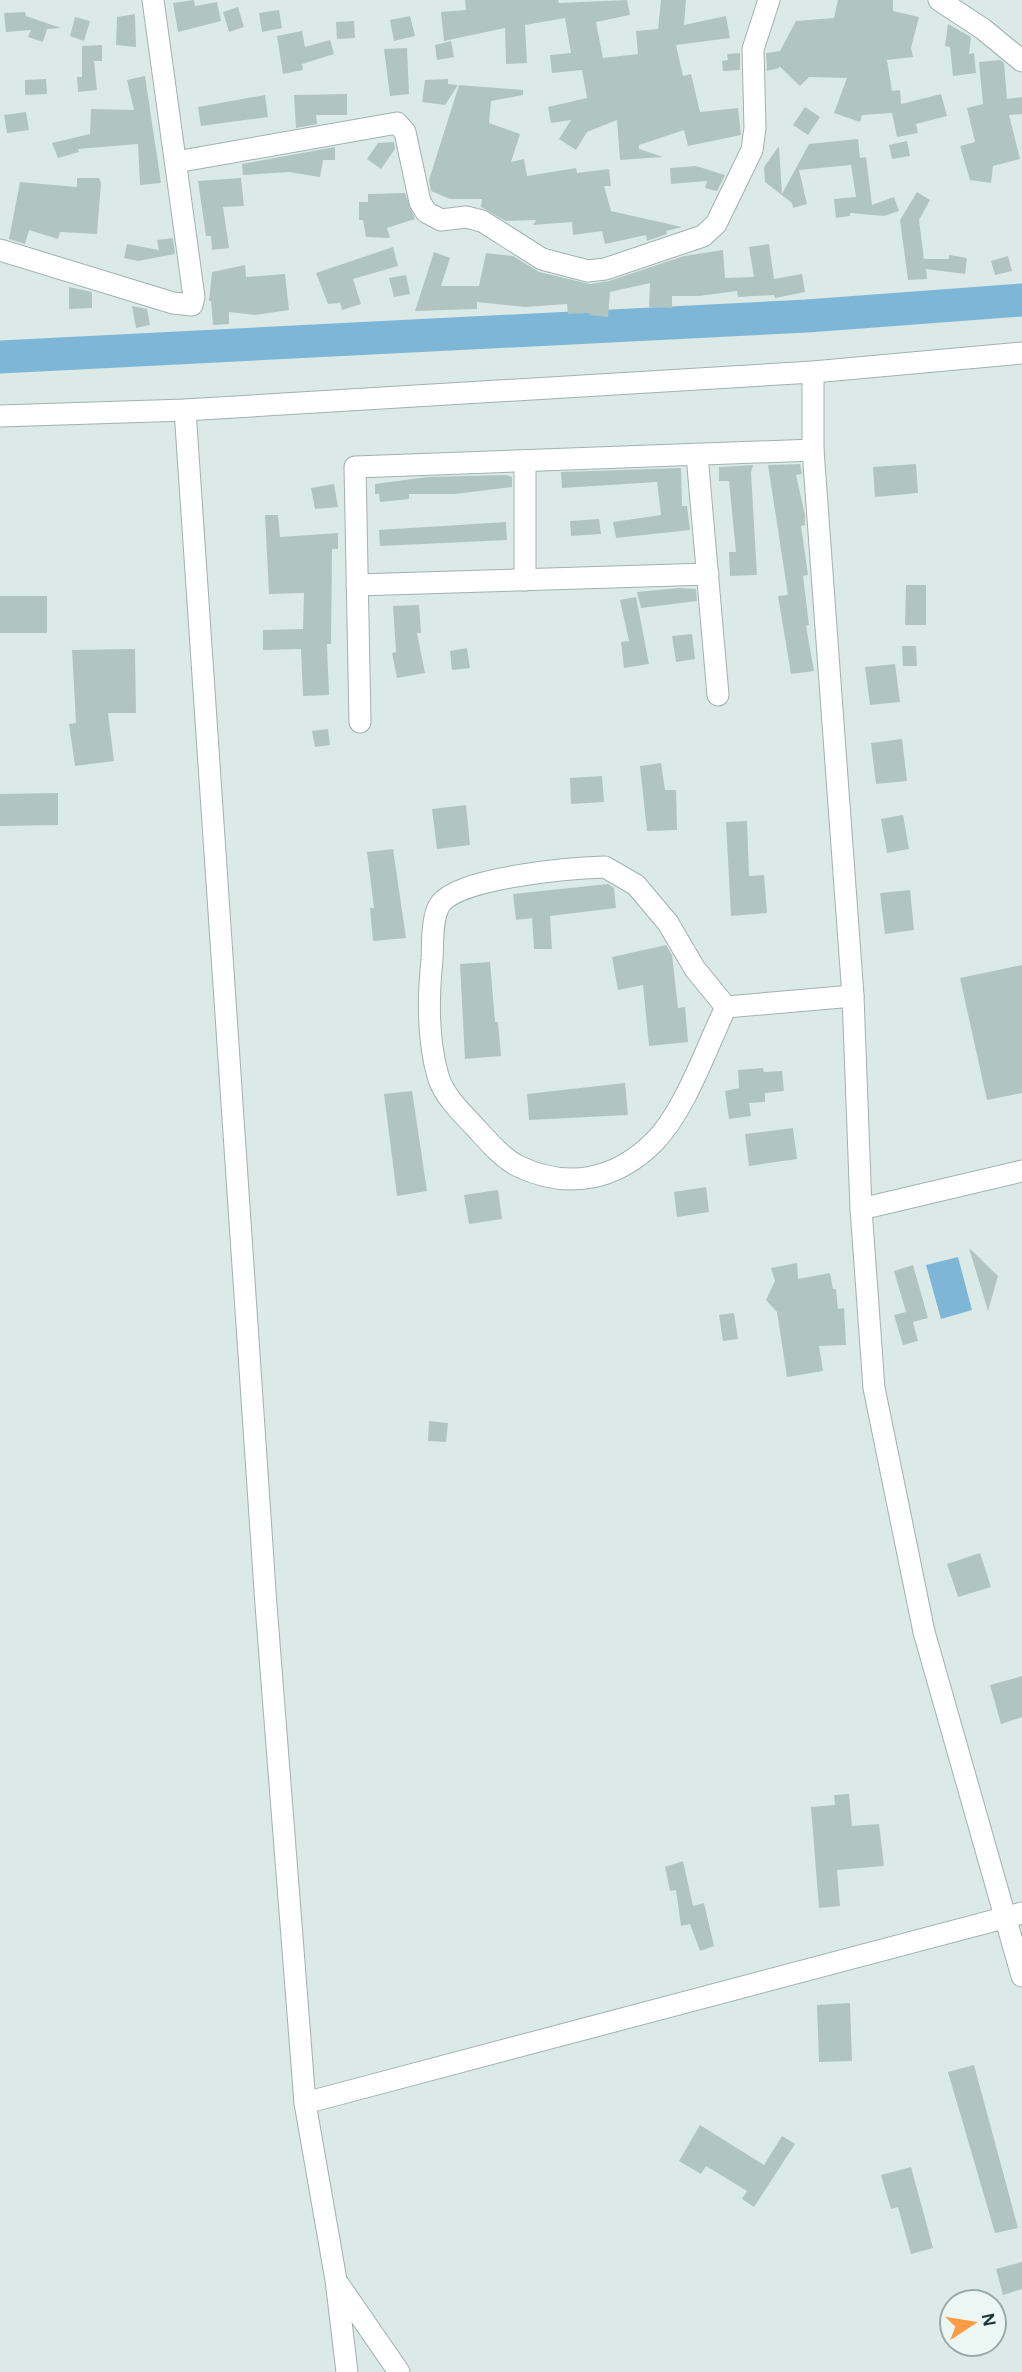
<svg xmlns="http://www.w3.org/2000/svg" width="1022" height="2372" font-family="'Alegreya Sans',sans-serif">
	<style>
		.water { fill: #7db6d6 }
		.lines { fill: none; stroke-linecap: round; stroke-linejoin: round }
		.river { stroke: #7db6d6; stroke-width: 33 }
		.building { fill: #b1c5c0 }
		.minor-casing { stroke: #9fb2af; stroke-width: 23 }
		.minor { stroke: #fff; stroke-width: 21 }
	</style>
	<rect width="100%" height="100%" fill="#dceae7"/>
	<polygon class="water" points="958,1257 972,1310 941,1319 926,1265"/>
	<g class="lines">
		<polyline class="river" points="0,357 807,316 1022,300"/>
	</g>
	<g class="building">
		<polygon points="194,0 195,6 217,2 221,21 178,32 173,3"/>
		<polygon points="465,0 558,0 559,3 627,0 630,15 596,22 603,58 638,54 636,31 658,29 661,0 686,0 684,25 726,16 730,38 676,45 683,76 691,74 700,112 738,108 741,135 688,146 684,130 639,145 639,149 663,157 620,160 617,120 587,132 576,150 559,139 571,120 551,123 548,107 587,98 582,70 552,73 550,55 571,53 565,18 525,25 527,63 506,64 505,28 444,41 441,12 466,10"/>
		<polygon points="838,0 893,0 893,11 919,17 911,48 913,57 887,60 892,91 900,90 901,104 941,94 947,116 916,124 918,133 897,137 892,113 862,115 860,122 834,113 847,78 809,77 800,86 779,66 779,68 767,71 766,53 780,51 796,21 834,18"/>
		<polygon points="238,7 244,27 229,32 223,12"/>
		<polygon points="279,10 282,28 262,32 259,13"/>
		<polygon points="25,12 26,16 61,28 47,29 43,42 28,37 31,30 6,32 4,13"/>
		<polygon points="135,14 136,47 116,45 117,17"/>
		<polygon points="410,16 415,36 394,41 390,20"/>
		<polygon points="75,17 90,21 84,41 70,36"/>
		<polygon points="354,21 355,38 337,39 336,22"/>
		<polygon points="948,24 971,37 969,54 974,53 976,73 953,76 950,47 945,46"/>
		<polygon points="302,31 305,47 330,40 334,54 302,64 303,70 283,74 277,36"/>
		<polygon points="451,41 454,57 437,60 435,45"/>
		<polygon points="102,45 102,61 94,61 97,90 78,92 77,77 82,77 82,46"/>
		<polygon points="407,48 409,94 390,96 384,49"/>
		<polygon points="740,53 740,70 723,71 722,61 728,60 727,54"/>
		<polygon points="1000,60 1004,63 1007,99 1022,97 1022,114 1009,115 1020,159 993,166 991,183 970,180 960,146 975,142 967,108 983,104 979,62"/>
		<polygon points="145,76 161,183 140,185 138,144 78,149 79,152 58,158 52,143 90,134 91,109 134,110 127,80"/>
		<polygon points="46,79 47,94 25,95 25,80"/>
		<polygon points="448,79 448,84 458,85 445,105 422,102 425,80"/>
		<polygon points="459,85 523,90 523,95 491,101 489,123 520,134 511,162 524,159 527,176 576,168 577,173 609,169 611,186 604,186 611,211 682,227 666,231 667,234 647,241 646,235 605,244 602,231 573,235 572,222 533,225 536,220 506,221 481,207 482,199 450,199 431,191 429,180"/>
		<polygon points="347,94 347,115 316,115 317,124 296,128 294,95"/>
		<polygon points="265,95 268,117 201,126 198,107"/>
		<polygon points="805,107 820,117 808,135 793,125"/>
		<polygon points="26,112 29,130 7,133 4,115"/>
		<polygon points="858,139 860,158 866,157 872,205 894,197 899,211 884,216 850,213 850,216 836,218 834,199 856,197 851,165 799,170 807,204 793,208 792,203 765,182 764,167 779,146 782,194 809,144"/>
		<polygon points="907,141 910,156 892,159 889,145"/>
		<polygon points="394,142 395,149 381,169 367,159 378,143"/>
		<polygon points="335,147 335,160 323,160 320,177 289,172 243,175 242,164"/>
		<polygon points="696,166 725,175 717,191 705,188 707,181 671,184 670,168"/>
		<polygon points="77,178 99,178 101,183 97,234 60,232 58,239 29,230 25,244 9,239 20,182 77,187"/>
		<polygon points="241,178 244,206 223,207 229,248 212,250 211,236 206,236 198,181"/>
		<polygon points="917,192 930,200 919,220 924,259 949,259 949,255 967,258 965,274 926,269 927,279 908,280 900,220"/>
		<polygon points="405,193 415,219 387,228 390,238 366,237 363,220 359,220 359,202 368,202 368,194"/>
		<polygon points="173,238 175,254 138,261 124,258 127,244 159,250 157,240"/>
		<polygon points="769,244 774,279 802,274 805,292 775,298 774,295 738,297 737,291 699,296 672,296 672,308 649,307 650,283 610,292 608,317 589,315 589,313 568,314 567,304 525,307 477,302 477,309 415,311 434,252 450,258 441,286 479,286 486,253 513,256 539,272 590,284 609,281 684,256 723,250 725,278 754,277 749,247"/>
		<polygon points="393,247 398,266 353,279 361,304 342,310 340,303 328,304 316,273"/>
		<polygon points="1008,256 1012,271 995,275 991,261"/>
		<polygon points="245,265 246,277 285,274 289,310 255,315 229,312 229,324 213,325 211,301 209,301 212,272"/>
		<polygon points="406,275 410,294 394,297 389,278"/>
		<polygon points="69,287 92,292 92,308 69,309"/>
		<polygon points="132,306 147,309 150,325 136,328"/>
		<polygon points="800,464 802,474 796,475 805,515 805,525 801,526 808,575 803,576 809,625 806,626 814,671 791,674 778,596 788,595 768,465"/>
		<polygon points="916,464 918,493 875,497 873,467"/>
		<polygon points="753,465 751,473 757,575 730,576 729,552 736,552 729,481 719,481 719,467"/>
		<polygon points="681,468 682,506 687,506 690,530 616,538 613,522 661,515 657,482 562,488 561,472"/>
		<polygon points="506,475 512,477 512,487 455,494 409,494 409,499 380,502 379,494 375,494 375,484 427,477"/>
		<polygon points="334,484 338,507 315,509 311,488"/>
		<polygon points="265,515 278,515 280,537 338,533 338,549 332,549 331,644 327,644 329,695 303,696 301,649 263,650 263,630 303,629 304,593 269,594"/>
		<polygon points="599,519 601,534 571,536 570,521"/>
		<polygon points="506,522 507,540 380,546 379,530"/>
		<polygon points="906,585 926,585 926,625 905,625"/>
		<polygon points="679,588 696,589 697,601 641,608 637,592"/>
		<rect x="0" y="596" width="47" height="37"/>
		<polygon points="636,597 649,664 624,668 621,642 629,641 620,600"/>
		<polygon points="419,605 421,633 417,633 425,673 397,678 392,653 396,652 393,606"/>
		<polygon points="692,634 695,659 676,662 672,636"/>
		<polygon points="902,646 916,646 917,666 903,666"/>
		<polygon points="467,648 470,668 452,670 450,651"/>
		<polygon points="135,649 136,713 108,713 114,761 75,766 69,724 76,723 72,650"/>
		<polygon points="895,664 900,702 870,705 865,667"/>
		<polygon points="328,729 330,745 315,747 312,731"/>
		<polygon points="902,739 907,781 876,784 871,743"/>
		<polygon points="661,763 665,790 676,790 677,830 647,831 640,766"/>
		<polygon points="602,776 604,802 571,804 570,778"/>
		<polygon points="58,793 58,825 0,826 0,794"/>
		<polygon points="466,805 470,845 437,849 432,809"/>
		<polygon points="903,815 909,849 887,853 881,819"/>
		<polygon points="747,821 749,876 764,875 767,913 731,916 726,822"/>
		<polygon points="393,849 406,938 373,941 370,908 374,908 367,852"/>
		<polygon points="608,884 614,888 616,908 550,916 552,949 534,949 532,918 516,920 513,894"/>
		<polygon points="910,890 914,930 885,934 880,893"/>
		<polygon points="666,945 672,955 678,1008 685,1007 688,1042 649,1046 643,985 618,990 612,957"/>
		<polygon points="490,962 495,1022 498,1022 501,1056 465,1059 460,964"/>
		<polygon points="1022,965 1022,1093 987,1100 960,978"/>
		<polygon points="763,1068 764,1072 782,1071 784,1091 765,1093 765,1102 749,1103 751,1116 729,1119 725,1091 739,1088 738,1070"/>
		<polygon points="625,1083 628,1115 529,1120 527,1094"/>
		<polygon points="412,1091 427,1191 397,1196 384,1094"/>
		<polygon points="793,1128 797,1159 749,1166 745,1134"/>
		<polygon points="706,1187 709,1212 677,1217 674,1192"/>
		<polygon points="498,1190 502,1219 469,1224 464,1195"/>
		<polygon points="969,1248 998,1276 988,1311"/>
		<polygon points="797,1263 798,1279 830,1273 833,1289 836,1289 838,1309 844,1308 846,1345 819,1346 823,1371 787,1377 777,1312 766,1300 775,1281 771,1268"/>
		<polygon points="913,1265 928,1318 913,1322 918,1341 903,1345 894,1315 906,1312 894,1271"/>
		<polygon points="734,1313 738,1339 723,1341 719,1315"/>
		<polygon points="429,1421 448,1423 446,1442 428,1441"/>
		<polygon points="980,1553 991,1587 958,1597 947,1564"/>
		<polygon points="1022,1676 1022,1717 1001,1724 990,1685"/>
		<polygon points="849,1794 852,1826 879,1824 884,1866 837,1870 840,1906 819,1908 811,1807 835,1805 834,1795"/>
		<polygon points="683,1861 693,1906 704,1903 714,1946 700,1951 690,1924 681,1926 676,1890 670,1891 665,1867"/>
		<polygon points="850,2003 852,2061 819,2062 817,2005"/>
		<polygon points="974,2065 1018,2228 995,2233 948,2072"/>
		<polygon points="700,2125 764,2165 782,2136 795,2144 754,2207 742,2199 747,2191 706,2166 701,2174 679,2161"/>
		<polygon points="911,2167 933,2248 911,2254 898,2207 891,2209 881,2175"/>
		<polygon points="1022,2262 1022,2289 1003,2295 996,2269"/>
	</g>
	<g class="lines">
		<defs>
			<g id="minor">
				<polyline points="939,0 983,29 1022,61"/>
				<polyline points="176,162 397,123 405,132 420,202 426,212 441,220 466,217 482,221 542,259 588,271 605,269 703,236 716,224 752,150 755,128 753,49 769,0"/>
				<polyline points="0,250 173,303 192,305 194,297 153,0"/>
				<polyline points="813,372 813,450 853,996 861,1209 874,1388 924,1632 1022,1976"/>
				<polyline points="185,410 266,1605 305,2103 336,2280 347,2372"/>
				<polyline points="0,416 185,410 813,372 1022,353"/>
				<polyline points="697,455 718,695"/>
				<polyline points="525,463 525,580"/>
				<polyline points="357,585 708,574"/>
				<polyline points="360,722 355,467 813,450"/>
				<path d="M 605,867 L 636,885 L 668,923 L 695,969 L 726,1007 C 707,1046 685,1111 654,1142 C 616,1180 568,1190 518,1166 C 502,1158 487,1140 475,1127 C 462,1113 443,1095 438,1076 C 427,1038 428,998 432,960 C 433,944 431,916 441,903 C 462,877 572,868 605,867 Z"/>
				<polyline points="726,1007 853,996"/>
				<polyline points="861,1209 1022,1171"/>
				<polyline points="305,2103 1022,1913"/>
				<polyline points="339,2285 399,2372"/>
			</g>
		</defs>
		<use href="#minor" class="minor-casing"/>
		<use href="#minor" class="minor"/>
	</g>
	<g transform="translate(973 2323) rotate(78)"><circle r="33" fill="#ecf7f4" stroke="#99aba9" stroke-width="2"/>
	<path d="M0-5L12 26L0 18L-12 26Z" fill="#ff9a45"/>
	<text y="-10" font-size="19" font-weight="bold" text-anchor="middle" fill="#1d3a39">N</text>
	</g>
</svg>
